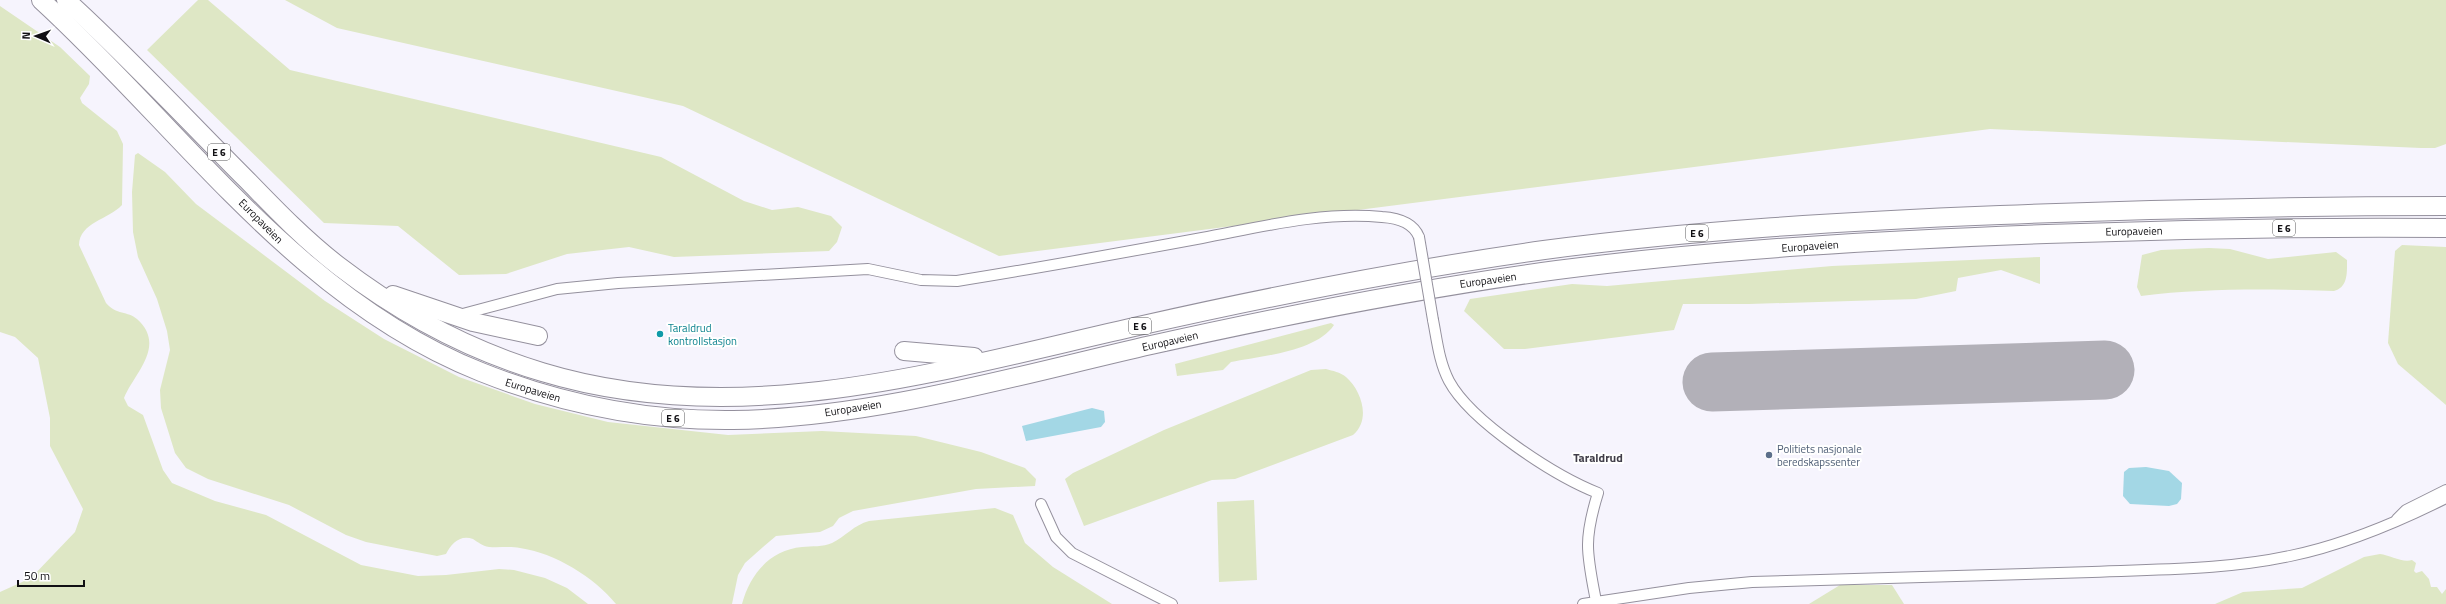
<svg xmlns="http://www.w3.org/2000/svg" width="2446" height="604" font-family="'Titillium Web',sans-serif">
	<style>
		.green { fill: #dee7c5 }
		.water { fill: #a3d7e5 }
		.lines { fill: none; stroke-linecap: round; stroke-linejoin: round }
		.runway { stroke: #b2b0b8; stroke-width: 59 }
		.street-casing { stroke: #94909d; stroke-width: 12 }
		.highway-casing { stroke: #94909d; stroke-width: 20 }
		.street { stroke: #fff; stroke-width: 10 }
		.highway { stroke: #fff; stroke-width: 18 }
		.street-bridge-casing { stroke: #94909d; stroke-width: 12; stroke-linecap: butt }
		.street-bridge { stroke: #fff; stroke-width: 10 }
		.culture-dot { fill: #0f9aa8; stroke: #fff; stroke-width: 1.5 }
		.service-dot { fill: #5c6f8a; stroke: #fff; stroke-width: 1.5 }
		.labels { text-anchor: middle; dominant-baseline: central; stroke-width: 4; stroke-linejoin: round; paint-order: stroke }
		.shield { fill: #fff; stroke: #58585a; stroke-width: 1 }
		.shield-label { font-size: 10px; font-weight: bold; fill: #111014 }
		.street-label { font-size: 11px; fill: #111014; stroke: #fff }
		.culture-label { font-size: 11px; fill: #0d838f; stroke: #fff; text-anchor: start }
		.service-label { font-size: 11px; fill: #4e5e75; stroke: #fff; text-anchor: start }
		.neighbourhood-label { font-size: 12px; font-weight: bold; fill: #413e49; stroke: #fff }
	</style>
	<rect width="100%" height="100%" fill="#f6f4fd"/>
	<g class="green">
		<polygon points="198,0 208,0 290,70 661,157 744,201 772,210 798,207 831,216 842,227 837,242 829,251 674,257 629,247 567,254 506,274 459,275 398,226 324,223 147,50"/>
		<polygon points="285,0 2446,0 2446,144 2435,148 2421,148 1990,129 999,256 683,106 337,28"/>
		<path d="M 0,6 L 60,47 L 90,76 L 89,84 L 80,98 L 82,103 L 117,131 L 123,144 L 122,205 C 108,220 80,222 79,245 L 106,303 C 116,315 128,311 137,319 C 167,346 134,373 124,398 L 128,406 L 143,415 L 163,470 L 172,483 L 215,501 L 266,515 L 361,565 L 418,576 L 446,575 L 499,569 L 514,570 L 545,578 L 567,588 L 588,604 L 0,604 L 0,592 L 31,578 L 75,532 L 83,509 L 50,446 L 50,418 L 38,358 L 15,337 L 0,332 Z"/>
		<path d="M 138,153 L 165,172 L 196,204 L 325,301 L 384,339 L 459,377 L 535,404 L 608,422 L 728,435 L 822,431 L 916,436 L 981,452 L 1025,468 L 1036,479 L 1035,486 L 976,489 L 853,511 L 839,518 L 833,526 L 820,532 L 776,536 L 763,547 L 745,563 L 738,575 L 732,604 L 616,604 C 594,577 555,553 520,548 C 510,546 499,548 489,547 C 482,546 478,542 473,539 C 460,534 451,544 446,554 L 437,556 L 366,542 L 346,535 L 289,505 L 208,479 L 186,468 L 175,453 L 161,408 L 160,390 L 170,350 L 167,331 L 157,299 L 138,257 L 133,232 L 132,192 L 135,155 Z"/>
		<polygon points="2402,245 2446,247 2446,405 2398,364 2388,343 2395,251"/>
		<path d="M 2209,248 L 2230,249 L 2268,259 L 2336,252 L 2347,260 C 2347,273 2348,287 2334,291 C 2269,289 2206,288 2141,296 L 2137,287 L 2142,255 L 2161,250 Z"/>
		<polygon points="2040,257 2040,284 2001,270 1958,278 1956,291 1916,299 1749,304 1683,304 1674,330 1525,349 1504,349 1464,311 1470,299 1572,284 1607,286 1832,266"/>
		<path d="M 1331,323 L 1334,325 C 1316,352 1261,356 1231,362 L 1223,370 L 1177,376 L 1175,364 Z"/>
		<path d="M 1326,369 C 1333,371 1340,372 1346,377 C 1362,391 1371,420 1353,435 L 1235,479 L 1212,480 L 1195,486 L 1084,526 L 1065,479 L 1073,473 L 1164,430 L 1311,370 Z"/>
		<polygon points="1254,500 1257,580 1219,582 1217,502"/>
		<path d="M 995,508 L 1013,515 L 1025,543 L 1053,567 L 1112,604 L 742,604 C 750,574 770,550 802,547 C 812,546 823,547 832,543 C 846,536 854,525 869,521 Z"/>
		<path d="M 2380,554 C 2390,555 2402,563 2412,560 L 2416,563 L 2414,571 L 2416,573 L 2422,571 L 2429,579 L 2431,587 L 2437,587 L 2442,594 L 2446,589 L 2446,604 L 2215,604 L 2243,592 L 2302,588 L 2364,557 Z"/>
		<polygon points="1840,585 1892,585 1904,604 1809,604"/>
	</g>
	<g class="water">
		<polygon points="1092,408 1104,411 1105,422 1101,427 1026,441 1022,426"/>
		<polygon points="2146,467 2169,471 2182,483 2181,499 2177,504 2169,506 2130,504 2123,496 2124,472 2129,468"/>
	</g>
	<g class="lines">
		<polyline class="runway" points="1712,382 2105,370"/>
		<defs>
			<g id="street">
				<path d="M 459,315 L 557,289 L 618,283 L 868,269 L 921,280 L 957,281 C 1039,268 1121,253 1202,238 C 1261,227 1322,211 1382,217 C 1398,218 1413,222 1419,237"/>
				<path d="M 1433,320 C 1437,340 1439,362 1449,381 C 1471,422 1555,476 1598,493 C 1583,541 1587,554 1596,601"/>
				<polyline points="1041,504 1056,537 1072,553 1172,604"/>
				<polyline points="2397,519 2406,510 2446,490"/>
				<path d="M 1583,604 L 1689,588 L 1752,582 C 1865,578 1979,576 2092,572 C 2159,569 2225,570 2290,556 C 2344,545 2398,522 2446,498"/>
			</g>
			<g id="highway">
				<path d="M 41,0 C 182,129 298,300 481,372 C 561,404 647,421 733,420 C 873,418 1015,376 1151,345 C 1286,315 1421,288 1557,270 C 1719,249 1883,240 2046,234 C 2179,229 2313,227 2446,228"/>
				<path d="M 66,0 C 129,57 187,120 247,180 C 276,210 306,241 340,267 C 400,313 469,350 542,372 C 742,433 946,369 1143,325 C 1276,295 1409,269 1544,250 C 1695,230 1848,221 2000,215 C 2149,209 2297,206 2446,206"/>
				<polyline points="393,295 473,322 538,336"/>
				<polyline points="904,351 974,357"/>
			</g>
		</defs>
		<use href="#street" class="street-casing"/>
		<use href="#highway" class="highway-casing"/>
		<use href="#street" class="street"/>
		<use href="#highway" class="highway"/>
		<defs>
			<polyline id="street-bridge" points="1419,237 1433,320"/>
		</defs>
		<use href="#street-bridge" class="street-bridge-casing"/>
		<use href="#street-bridge" class="street-bridge"/>
	</g>
	<circle class="culture-dot" cx="660" cy="334" r="4"/>
	<circle class="service-dot" cx="1769" cy="455" r="4"/>
	<g class="labels">
		<g class="shield">
			<rect x="208" y="144" width="22" height="16" rx="3"/>
			<rect x="2273" y="220" width="22" height="16" rx="3"/>
			<rect x="1686" y="225" width="22" height="16" rx="3"/>
			<rect x="1129" y="318" width="22" height="16" rx="3"/>
			<rect x="662" y="410" width="22" height="16" rx="3"/>
		</g>
		<g class="shield-label">
			<text x="219" y="152">E 6</text>
			<text x="2284" y="228">E 6</text>
			<text x="1697" y="233">E 6</text>
			<text x="1140" y="326">E 6</text>
			<text x="673" y="418">E 6</text>
		</g>
		<g class="street-label">
			<text transform="translate(261 221) rotate(45)">Europaveien</text>
			<text transform="translate(2134 231) rotate(-1)">Europaveien</text>
			<text transform="translate(1810 246) rotate(-4)">Europaveien</text>
			<text transform="translate(1488 280) rotate(-8)">Europaveien</text>
			<text transform="translate(1170 341) rotate(-13)">Europaveien</text>
			<text transform="translate(533 390) rotate(17)">Europaveien</text>
			<text transform="translate(853 408) rotate(-9)">Europaveien</text>
		</g>
		<g class="culture-label">
			<text x="668" y="328">Taraldrud<tspan x="668" dy="13">kontrollstasjon</tspan></text>
		</g>
		<g class="service-label">
			<text x="1777" y="449">Politiets nasjonale<tspan x="1777" dy="13">beredskapssenter</tspan></text>
		</g>
		<g class="neighbourhood-label">
			<text x="1598" y="457">Taraldrud</text>
		</g>
	</g>
	<g transform="translate(36 36) rotate(272)" stroke="#ffffff" stroke-width="3" paint-order="stroke">
	<path d="M0-3L7 15L0 10L-7 15Z" fill="#111014"/>
	<text y="-6" font-size="11" font-weight="bold" text-anchor="middle" fill="#111014">N</text>
	</g>
	<path d="M18 580v6h66v-6" fill="none" stroke="#111014" stroke-width="2"/>
	<text x="24" y="580" font-size="12" fill="#111014" stroke="#ffffff" stroke-width="3" paint-order="stroke">50 m</text>
</svg>
